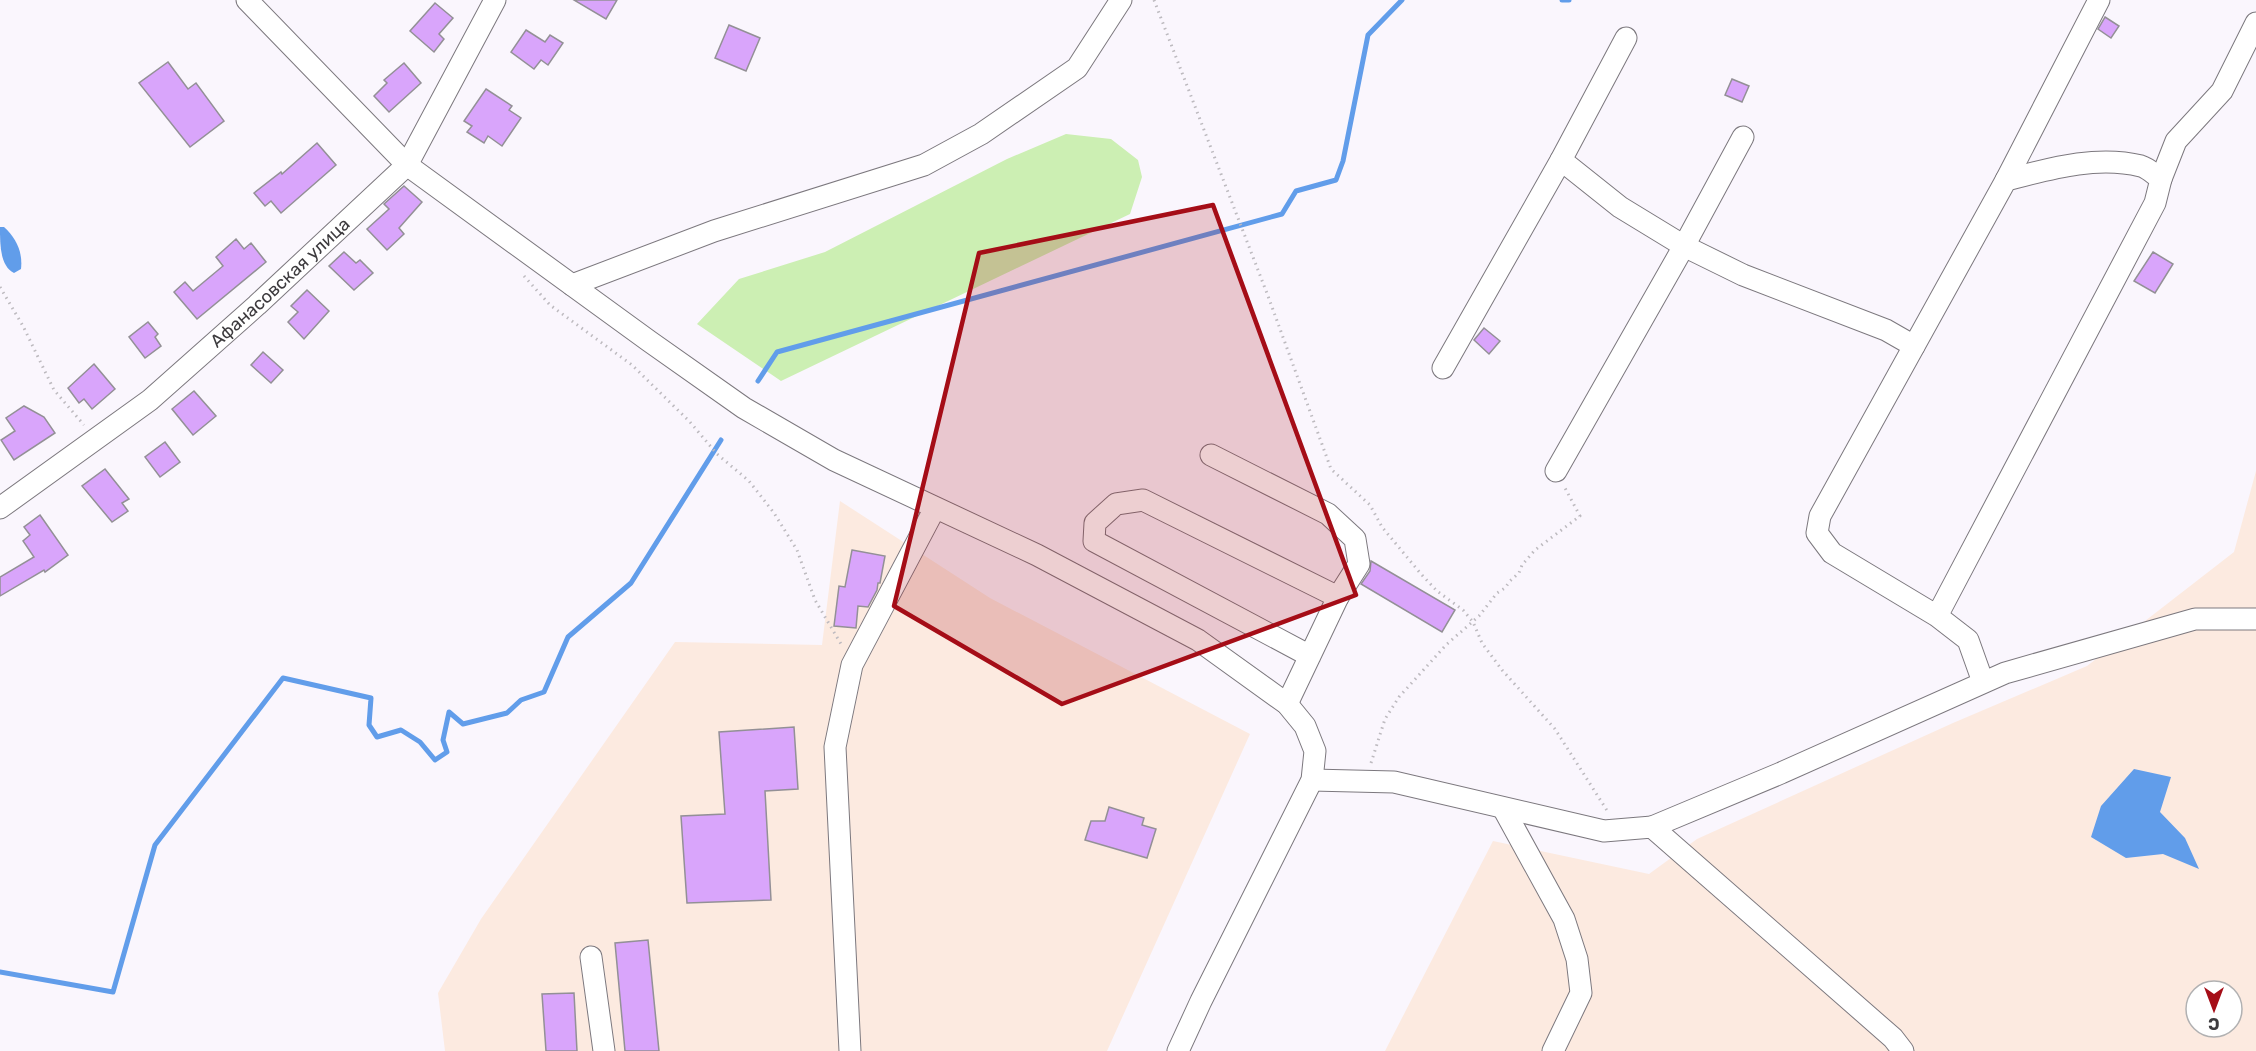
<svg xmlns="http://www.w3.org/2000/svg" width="2256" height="1051" font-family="Rubik,sans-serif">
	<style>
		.industrial { fill: #fceae0; fill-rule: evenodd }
		.green { fill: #ccefb3 }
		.water { fill: #619dea }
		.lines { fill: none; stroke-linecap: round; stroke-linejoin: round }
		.stream { stroke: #619dea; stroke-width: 5 }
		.building { fill: #d9a5fb; stroke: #939096; stroke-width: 1.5 }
		.minor-casing { stroke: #7c787e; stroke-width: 23 }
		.path { stroke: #bdbabf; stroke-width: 3; stroke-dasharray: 1.5 4.5; stroke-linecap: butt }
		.minor { stroke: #fff; stroke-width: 21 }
		.marked { fill: #a50d17; fill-opacity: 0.2; stroke: #a50d17; stroke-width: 4.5; stroke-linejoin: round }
		.labels { text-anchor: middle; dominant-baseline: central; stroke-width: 4.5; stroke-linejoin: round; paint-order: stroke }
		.street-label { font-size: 18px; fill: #3d3b3e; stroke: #fff }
	</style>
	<rect width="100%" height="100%" fill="#faf6fd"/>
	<g class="industrial">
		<path d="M 2256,471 L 2256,1051 L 1385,1051 L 1493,841 L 1649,874 L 1697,839 L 1953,723 L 2087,666 L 2234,552 ZM 2196,991 L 2232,991 L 2232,1027 L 2196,1027 Z"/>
		<polygon points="840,501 990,598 1250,734 1107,1051 445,1051 438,993 481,919 675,642 822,645"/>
	</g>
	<polygon class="green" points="1066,134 1111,139 1138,160 1142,177 1130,214 781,381 697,324 739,279 825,252 1007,159"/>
	<g class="water">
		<path d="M 0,227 L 4,227 C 16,238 23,252 21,269 L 14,273 C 0,266 0,245 0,227 Z"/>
		<polygon points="2134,769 2171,777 2160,812 2185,838 2199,869 2163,854 2126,858 2091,837 2101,806"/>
	</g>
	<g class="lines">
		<g class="stream">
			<polyline points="1562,0 1569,0"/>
			<polyline points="758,381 777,352 1282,214 1296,191 1336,180 1343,161 1368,35 1402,0"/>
			<polyline points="0,972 113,992 155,845 283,678 371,698 369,725 377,737 401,730 420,742 435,760 447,752 443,740 449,712 463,724 507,713 521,700 544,692 568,637 631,583 721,440"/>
		</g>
	</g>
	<g class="building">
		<polygon points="574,0 617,0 606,19"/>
		<polygon points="435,3 453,18 439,34 444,39 434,52 410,31"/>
		<polygon points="2105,17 2119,26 2111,38 2098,29"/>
		<polygon points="729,25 760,38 746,71 715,58"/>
		<polygon points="526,30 545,42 550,35 563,43 548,65 541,60 534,69 511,52"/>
		<polygon points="168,62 188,89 196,83 224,121 190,147 139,83"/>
		<polygon points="404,63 421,83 389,112 374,96 387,83 384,80"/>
		<polygon points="1732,79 1749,86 1742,102 1725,95"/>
		<polygon points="486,89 512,106 509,110 521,118 502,146 488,136 484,143 467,132 472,126 464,121"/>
		<polygon points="317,143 336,165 281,213 271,201 265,206 254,193 281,172 282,174"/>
		<polygon points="404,186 422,202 399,228 404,234 387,250 367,229 389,209 384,204"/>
		<polygon points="236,239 244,249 251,243 266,262 197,319 174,292 185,282 193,291 223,266 216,257"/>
		<polygon points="344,252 356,263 360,260 373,273 354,290 329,266"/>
		<polygon points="2153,252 2173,264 2155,293 2134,281"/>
		<polygon points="307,290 329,311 304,339 288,322 298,312 291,306"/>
		<polygon points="148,322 158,334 155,337 161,346 145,358 129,337"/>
		<polygon points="1484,328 1500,341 1489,354 1474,340"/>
		<polygon points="263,352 283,370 271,383 251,365"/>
		<polygon points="94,364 115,389 92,409 84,399 79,403 68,388"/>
		<polygon points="194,391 216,416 193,435 172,409"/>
		<polygon points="24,406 44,417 55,433 14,460 1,440 15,431 6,418"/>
		<polygon points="165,442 180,462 160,477 145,457"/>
		<polygon points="105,469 129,499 122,503 128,511 112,522 82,486"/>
		<polygon points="40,515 68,555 45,572 44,570 0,596 0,577 34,557 23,541 30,535 24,527"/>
		<polygon points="852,550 885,556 880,583 878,583 877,590 868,607 858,606 856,628 834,626 839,586 845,587"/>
		<polygon points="1371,561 1455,610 1442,632 1361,584 1370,571"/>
		<polygon points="794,727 798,789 765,791 771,900 687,903 681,816 725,814 719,732"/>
		<polygon points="1109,807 1144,818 1142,825 1156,829 1147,858 1085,840 1091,821 1105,821"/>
		<polygon points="648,940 659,1051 625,1051 615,943"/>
		<polygon points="574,993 577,1051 546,1051 542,994"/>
	</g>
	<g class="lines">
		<defs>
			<g id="minor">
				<polyline points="247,0 407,165 649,341 744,408 834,460 1037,555 1198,640 1287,704 1305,726 1315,751 1312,780 1201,1001 1178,1051"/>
				<polyline points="1626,38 1561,160 1620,207 1684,246 1743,275 1886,330 1914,346"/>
				<polyline points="2161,179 2176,141 2222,91 2256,23"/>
				<polyline points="2006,180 2099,0"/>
				<polyline points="572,285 714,231 924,165 981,134 1077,68 1121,0"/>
				<polyline points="1443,368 1561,160"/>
				<polyline points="1211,455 1328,514 1355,539 1359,564 1338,597"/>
				<polyline points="1556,471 1684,246 1743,137"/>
				<path id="s1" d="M 0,508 L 150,400 L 257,305 L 407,165 L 495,0"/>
				<path d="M 1937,616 L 2155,203 L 2161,179 C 2155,175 2148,168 2141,166 C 2096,155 2049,169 2006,180 L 1820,516 L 1817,533 L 1832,553 L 1937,616 L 1968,640 L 1983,682"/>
				<polyline points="1287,704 1338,597 1143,500 1116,504 1095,523 1094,541 1310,656"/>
				<polyline points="1312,780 1394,782 1604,831 1652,827 1893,1038 1903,1051"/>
				<polyline points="1503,808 1564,919 1577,959 1581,993 1553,1051"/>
				<polyline points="1652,827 1781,773 2005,673 2195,619 2256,619"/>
				<polyline points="591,957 604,1051"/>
				<polyline points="850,1051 835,747 852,665 935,508"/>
			</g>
		</defs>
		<use href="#minor" class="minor-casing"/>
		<g class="path">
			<polyline points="1154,0 1268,296 1331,469 1370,505 1382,527 1421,574 1437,591 1463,610 1473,622 1482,643 1502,670 1555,729 1608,812"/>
			<polyline points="524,276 550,305 632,365 690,422 717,454 749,481 774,513 797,550 815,600 841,644"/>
			<polyline points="0,287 23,326 54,390 84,425"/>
			<polyline points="1371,763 1385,719 1399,697 1446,645 1479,616 1497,593 1505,588 1510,581 1519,573 1522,565 1535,550 1580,516 1565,488"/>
		</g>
		<use href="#minor" class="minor"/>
	</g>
	<path class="marked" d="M 1213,205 L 1356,595 L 1062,704 L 894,606 L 979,253 Z"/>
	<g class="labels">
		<g class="street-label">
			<text stroke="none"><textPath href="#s1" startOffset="360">Афанасовская улица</textPath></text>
		</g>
	</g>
	<g transform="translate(2214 1009) rotate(180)"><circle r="28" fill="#ffffff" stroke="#b1b1b2" stroke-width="1.5"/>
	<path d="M0-4.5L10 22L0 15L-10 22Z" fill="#a50d17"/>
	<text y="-9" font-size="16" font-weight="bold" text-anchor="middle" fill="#3d3b3e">С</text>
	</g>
</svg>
